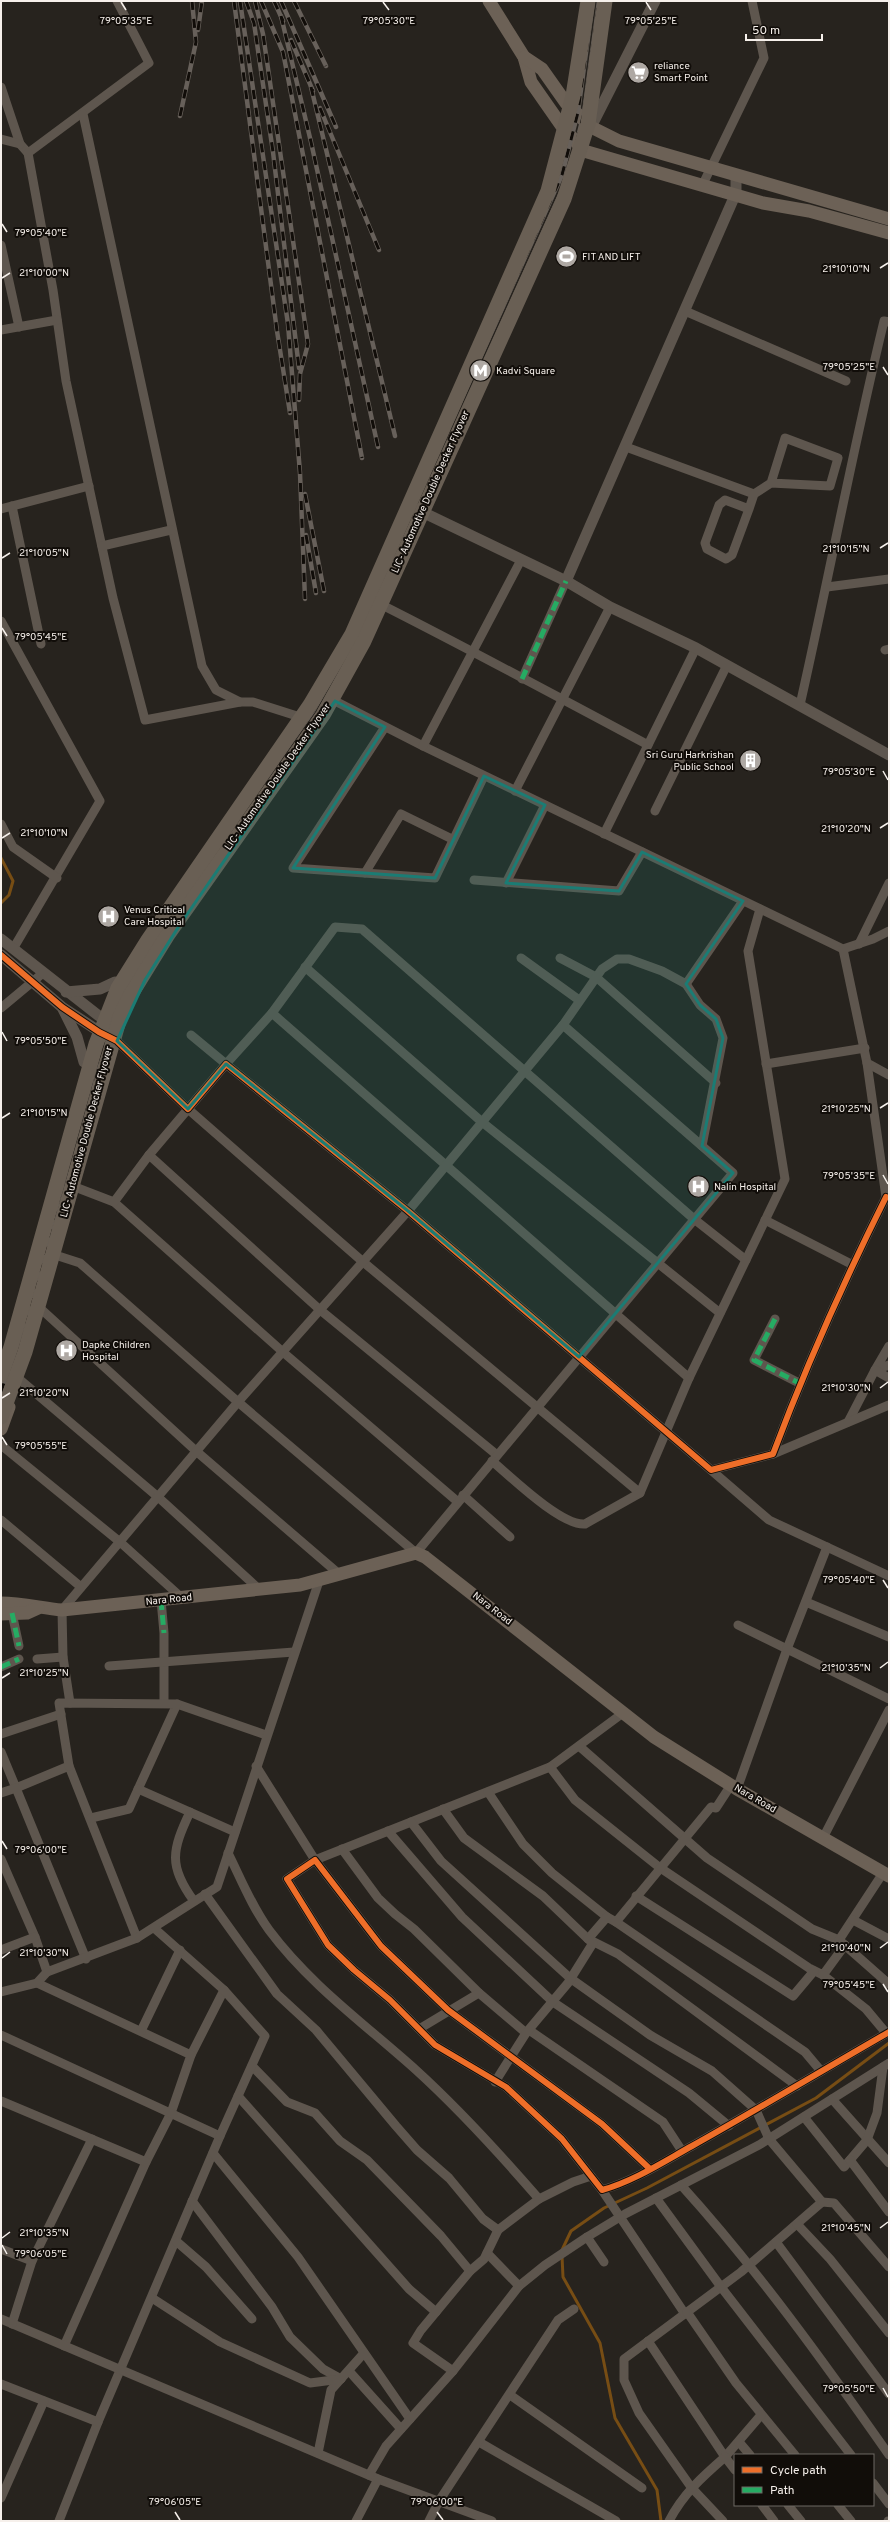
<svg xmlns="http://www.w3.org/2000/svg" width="890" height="2522" font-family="Overpass,sans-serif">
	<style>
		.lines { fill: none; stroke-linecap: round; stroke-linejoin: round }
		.stream { stroke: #774d14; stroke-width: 3 }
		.minor { stroke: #5e564e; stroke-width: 9 }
		.tertiary { stroke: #5e564e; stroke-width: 11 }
		.secondary { stroke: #6c6156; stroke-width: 13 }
		.rail-casing { stroke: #67605a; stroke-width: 4.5 }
		.rail { stroke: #110d09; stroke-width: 3; stroke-dasharray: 9; stroke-linecap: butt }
		.primary-bridge { stroke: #695f54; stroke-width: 15 }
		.quiet { stroke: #26ab63; stroke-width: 5; stroke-dasharray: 10 5; stroke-linecap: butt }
		.cycleway-casing { stroke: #110d09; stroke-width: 8 }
		.cycleway { stroke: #ee6e29; stroke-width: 6 }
		.marked { fill: #1b7c74; fill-opacity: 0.2; stroke: #1b7c74; stroke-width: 3; stroke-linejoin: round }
		.ticks { fill: none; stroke: #f6f0eb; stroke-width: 1.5 }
		.labels { text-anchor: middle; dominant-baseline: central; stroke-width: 4; stroke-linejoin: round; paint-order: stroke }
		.poi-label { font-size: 10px; fill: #f6f0eb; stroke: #110d09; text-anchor: start }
		.street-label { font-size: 10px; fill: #f6f0eb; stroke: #110d09 }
		.ticks-label { font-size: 10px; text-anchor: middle; fill: #f6f0eb; stroke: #110d09; stroke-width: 4; stroke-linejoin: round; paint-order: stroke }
	</style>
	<rect width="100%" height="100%" fill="#27231e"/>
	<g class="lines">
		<g class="stream">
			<polyline points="1,858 13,881 9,895 1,903"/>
			<polyline points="562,2250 571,2231 604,2208 647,2188 816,2098 889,2043"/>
			<polyline points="562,2256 563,2277 600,2343 615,2418 657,2490 661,2521"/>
		</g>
		<g class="minor">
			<polyline points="1,87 20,144 28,153 149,63 117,1"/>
			<polyline points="83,114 202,666 216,690 240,702 253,702 297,716"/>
			<polyline points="1,139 20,144"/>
			<polyline points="28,153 53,290 66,381 113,598 145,720 240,702"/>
			<polyline points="703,184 764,58 752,1"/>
			<polyline points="1,245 19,327"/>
			<polyline points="685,311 846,381"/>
			<polyline points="1,330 57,320"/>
			<polyline points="626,447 754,494"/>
			<polyline points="12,506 41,644"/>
			<polyline points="1,509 89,486"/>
			<polyline points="749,509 732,555 726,559 707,549 705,543 719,505 725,500 749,509 754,494 771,483 785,438 838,458 830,486 771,483"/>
			<polyline points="102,546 171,530"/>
			<polyline points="827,587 889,579"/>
			<path d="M 384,606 C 473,651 560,698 648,745"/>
			<polyline points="1,621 100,801 13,949"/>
			<polyline points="885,650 889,649"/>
			<polyline points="522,679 566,581"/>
			<polyline points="335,701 423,746 843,949"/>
			<path d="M 800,705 C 829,577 853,448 884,321 L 889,322"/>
			<polyline points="385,727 293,868 435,878 484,776"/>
			<polyline points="423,746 521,560"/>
			<polyline points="515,791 610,607"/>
			<polyline points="655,811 727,665"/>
			<polyline points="1,824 13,847 57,878"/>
			<polyline points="604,834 696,648"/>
			<polyline points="365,873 401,814 452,839"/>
			<polyline points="474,880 619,891 642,852"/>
			<polyline points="506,883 545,805"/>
			<polyline points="889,931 873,939 843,949 867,1063 889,1075"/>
			<polyline points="859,944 889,883"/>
			<polyline points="521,958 579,1000"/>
			<polyline points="560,958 596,977 716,1083"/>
			<polyline points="305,967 482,1122 720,1313"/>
			<polyline points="686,984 700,1005 716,1019 723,1038 702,1146"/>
			<polyline points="1,1008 43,973"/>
			<polyline points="272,1013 335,927 362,929 694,1219 746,1260"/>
			<polyline points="191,1035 226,1064 272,1013 689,1378 785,1179 748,951 760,909"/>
			<path d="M 117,1041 L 188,1109 L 226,1064 L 408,1211 L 711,1470 L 773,1454 C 806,1366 844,1281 886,1197"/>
			<polyline points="867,1063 886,1197 889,1198"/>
			<polyline points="766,1064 865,1048"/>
			<polyline points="149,1155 188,1109 362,1261 640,1493 689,1378"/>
			<polyline points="75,1187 114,1202 284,1353 458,1502"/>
			<polyline points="114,1202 149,1155 319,1309 497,1455"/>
			<polyline points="765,1220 853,1265"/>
			<polyline points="49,1253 80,1263 238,1402 416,1553 733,1173 563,1025"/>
			<polyline points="41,1309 196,1451 339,1574"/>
			<polyline points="775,1319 754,1360 799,1383"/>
			<polyline points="889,1346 875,1370 889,1365"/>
			<polyline points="19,1379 158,1497 260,1590"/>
			<polyline points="848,1422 875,1370 889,1378"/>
			<polyline points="1,1445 120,1542 182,1598"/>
			<polyline points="773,1454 889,1405"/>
			<path d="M 492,1461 C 511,1477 561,1526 585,1524 L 640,1493"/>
			<polyline points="711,1470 769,1520 889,1576"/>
			<polyline points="463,1495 510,1537"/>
			<polyline points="1,1520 81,1587"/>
			<polyline points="161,1600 164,1633 164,1703"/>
			<polyline points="806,1602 889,1637"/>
			<polyline points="12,1613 19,1646"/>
			<polyline points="738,1625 889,1699"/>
			<polyline points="37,1659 63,1657"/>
			<polyline points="109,1666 294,1652"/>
			<polyline points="1,1667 19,1659"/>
			<polyline points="70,1703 63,1657 62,1610 238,1402 408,1211 563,1025 602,969 617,959 629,959 662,971 686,984 743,901"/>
			<polyline points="177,1704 266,1735"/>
			<polyline points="1,1734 61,1714"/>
			<polyline points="579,1746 707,1858 812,1929 839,1940"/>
			<polyline points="1,1752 16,1788 69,1766 137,1938"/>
			<polyline points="69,1766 59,1703 177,1704 129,1809 91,1818"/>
			<polyline points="256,1766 315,1860 550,1767 623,1713"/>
			<polyline points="550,1767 575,1800 659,1867 809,1968 823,1975 845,1945"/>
			<polyline points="138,1789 235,1832"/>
			<polyline points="737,1789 787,1649 827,1547"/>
			<polyline points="488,1792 523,1844 552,1873 607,1917"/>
			<polyline points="1,1793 16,1788 86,1959"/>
			<polyline points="443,1809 464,1838 543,1896 588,1939 618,1954 797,2086"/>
			<path d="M 190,1812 C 172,1850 168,1866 194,1901"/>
			<polyline points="411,1822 441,1861 570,1978 650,2035 712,2071 756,2110 769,2139 822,2202 741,2272 624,2359 624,2380 639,2413 691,2487 723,2521"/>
			<polyline points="388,1831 462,1917 553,2002 689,2093 729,2126"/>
			<polyline points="823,1838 889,1710"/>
			<polyline points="342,1849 378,1898 395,1914 414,1929 479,1993 526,2033"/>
			<path d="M 228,1853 C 241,1879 252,1907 269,1930 C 310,1985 366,2025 416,2070 C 460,2110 500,2154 539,2199"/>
			<polyline points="1,1859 35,1937 47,1972 137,1938 217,1887 319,1581"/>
			<polyline points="883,1873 839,1940 889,1984"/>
			<polyline points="205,1894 277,1994 316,2030 396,2126 417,2150 449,2178 483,2219 498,2230"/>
			<polyline points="636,1896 793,1996 814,1971"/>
			<polyline points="853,1920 889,1939"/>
			<polyline points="616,1922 805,2052 821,2071"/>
			<polyline points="154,1928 224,1990 191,2055"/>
			<polyline points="1,1950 35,1937"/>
			<polyline points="823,1975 866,2009 886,2033"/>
			<polyline points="37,1983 191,2055 171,2113 146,2162 64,2346"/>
			<polyline points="1,1992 37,1983 47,1972"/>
			<polyline points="419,2029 479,1993"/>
			<polyline points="529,2030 663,2122 682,2151"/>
			<polyline points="141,2031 180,1950"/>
			<polyline points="1,2035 220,2136 98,2422 59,2521"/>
			<polyline points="252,2066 287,2102 315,2113 340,2141 367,2160 441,2236 470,2271"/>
			<polyline points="495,2082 526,2033 568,1983 593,1943 588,1939 607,1917 616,1922 711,1807 716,1808 731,1785"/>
			<polyline points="238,2096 409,2289 436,2312"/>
			<polyline points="832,2099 889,2163"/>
			<polyline points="1,2101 146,2162"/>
			<polyline points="804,2117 844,2167 867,2140 877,2113 883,2067"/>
			<polyline points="220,2136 265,2036 224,1990"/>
			<polyline points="213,2153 298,2257 410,2419"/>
			<polyline points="850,2160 889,2212"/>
			<path d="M 650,2169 L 602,2124 L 448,2010 L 381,1946 L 315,1860 L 287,1879 L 328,1945 L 354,1970 L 390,2000 L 435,2045 L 506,2087 L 562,2139 L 602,2190 C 634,2181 663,2162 692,2146 C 758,2109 823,2070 889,2032"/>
			<path d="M 681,2185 C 757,2269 824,2362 889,2455"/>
			<polyline points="602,2190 685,2314"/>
			<polyline points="656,2198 721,2287 851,2455"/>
			<polyline points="192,2201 272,2307 290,2337 323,2369 341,2379"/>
			<polyline points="822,2202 834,2203 889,2267"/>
			<polyline points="797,2224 830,2259 889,2333"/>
			<polyline points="176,2241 206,2267 252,2319"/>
			<polyline points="776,2242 889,2394"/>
			<polyline points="1,2249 32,2261 92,2139"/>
			<polyline points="604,2262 587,2237 625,2214 759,2145 889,2063"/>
			<polyline points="519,2286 545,2265 587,2237"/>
			<polyline points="152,2298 220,2342 310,2383 341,2379"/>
			<polyline points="687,2312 736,2383 795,2455"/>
			<polyline points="1,2319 378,2479 492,2521"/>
			<polyline points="12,2324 32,2261"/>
			<polyline points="648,2341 725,2457 761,2415"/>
			<polyline points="349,2371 401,2429"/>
			<polyline points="453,2371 519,2286 487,2253"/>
			<polyline points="1,2384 98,2422"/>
			<polyline points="510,2395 642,2488"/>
			<polyline points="479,2442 616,2521"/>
			<polyline points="739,2442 750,2455"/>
			<polyline points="318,2453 331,2390 364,2353"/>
			<polyline points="369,2475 386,2446 453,2371 413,2343 421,2330 470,2271 484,2259 498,2230 539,2199 573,2182 591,2176"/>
			<polyline points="873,2483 889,2504"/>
			<polyline points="1,2498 44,2401"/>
			<polyline points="762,2505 774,2521"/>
			<polyline points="788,2505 801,2521"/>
			<polyline points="838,2505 851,2521"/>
			<polyline points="356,2521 378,2479"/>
			<polyline points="429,2521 439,2501 558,2320 574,2309"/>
			<path d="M 669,2521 C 683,2494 702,2477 725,2457 L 735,2470"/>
			<polyline points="888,2521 889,2521"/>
		</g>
		<g class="tertiary">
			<polyline points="591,127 655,1"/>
			<polyline points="416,509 566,581 610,607 696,648 889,755"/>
			<polyline points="566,581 736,193 736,176"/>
			<polyline points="1,939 99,1016 112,1022"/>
			<polyline points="1,955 62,1007 106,1036"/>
			<polyline points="66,992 100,989 115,982"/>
			<polyline points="63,1009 77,1037 84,1062"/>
		</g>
		<g class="secondary">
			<polyline points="489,1 524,57 531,82 561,125 584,151 763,203 809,211 889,233"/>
			<polyline points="524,57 542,69 566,103 591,127 619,141 889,219"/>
			<polyline points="1,1429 9,1407"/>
			<path d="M 1,1603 C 22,1603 41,1608 62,1610 L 300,1585 L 416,1553 L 425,1557 L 654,1737 L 737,1789 L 889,1876"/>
			<polyline points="1,1614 27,1613 38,1608"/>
		</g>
		<defs>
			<g id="rail">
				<polyline points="234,1 277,331 290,413"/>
				<polyline points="240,1 288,324 300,473 305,599"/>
				<polyline points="246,1 254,23 273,152 299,368"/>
				<polyline points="255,1 263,34 308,344 300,374 299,400"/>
				<polyline points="261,1 283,52 362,458"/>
				<polyline points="274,1 283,21"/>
				<polyline points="281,1 336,127"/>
				<polyline points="294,1 326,66"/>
				<polyline points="281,16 311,142 378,447"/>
				<polyline points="198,30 202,1"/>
				<polyline points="291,40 313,91"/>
				<polyline points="311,87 395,436"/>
				<polyline points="320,108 379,250"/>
				<polyline points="180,116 196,42 192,1"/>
				<polyline points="305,494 324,591"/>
				<polyline points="306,535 316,593"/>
				<polyline points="1,1392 33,1296 92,1071 109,1021 133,967 173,908 313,711 352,643 562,175 578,112 593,1"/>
				<polyline points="1,1410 39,1298 98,1072 115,1023 139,970 318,715 358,645 568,177 584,113 599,1"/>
			</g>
		</defs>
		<use href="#rail" class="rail-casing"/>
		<use href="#rail" class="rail"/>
		<g class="primary-bridge">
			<polyline points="1,1375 11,1347 96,1044 118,988 148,940 310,705 352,634 548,191 573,96 588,1"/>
			<polyline points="1,1417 25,1352 120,1017 130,996 167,936 323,715 364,641 564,199 588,124 605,1"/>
		</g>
		<g class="quiet">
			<polyline points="522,679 566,581"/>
			<polyline points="775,1319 754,1360 799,1383"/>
			<polyline points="161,1600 164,1633"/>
			<polyline points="12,1613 19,1646"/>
			<polyline points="1,1667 19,1659"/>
		</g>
		<defs>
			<g id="cycleway">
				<path d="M 1,955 L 62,1007 L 99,1032 L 117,1041 L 188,1109 L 226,1064 L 408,1211 L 711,1470 L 773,1454 C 806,1366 844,1281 886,1197"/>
				<path d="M 650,2169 L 602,2124 L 448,2010 L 381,1946 L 315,1860 L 287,1879 L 328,1945 L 354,1970 L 390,2000 L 435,2045 L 506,2087 L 562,2139 L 602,2190 C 634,2181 663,2162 692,2146 C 758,2109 823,2070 889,2032"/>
			</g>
		</defs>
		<use href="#cycleway" class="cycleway-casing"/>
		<use href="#cycleway" class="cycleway"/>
	</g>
	<path class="marked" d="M 335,701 L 385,727 L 293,868 L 435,878 L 484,776 L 545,805 L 506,883 L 619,891 L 642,852 L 743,901 L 686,984 L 700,1005 L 716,1019 L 723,1038 L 702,1146 L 733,1173 L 579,1357 L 408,1211 L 226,1064 L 188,1109 L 117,1041 L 145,980 L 179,926 Z"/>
	<path class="ticks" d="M 121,2 L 126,10M 383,2 L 389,10M 646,2 L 651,10M 2,224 L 7,232M 880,268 L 888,263M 2,278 L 10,273M 883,367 L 888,375M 880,548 L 888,543M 2,558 L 10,553M 2,628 L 7,636M 883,771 L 888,780M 880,828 L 888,823M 2,838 L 10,833M 2,1032 L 7,1041M 880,1108 L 888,1103M 2,1118 L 10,1113M 883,1175 L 888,1184M 880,1388 L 888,1382M 2,1398 L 10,1393M 2,1437 L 7,1445M 883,1580 L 888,1588M 880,1668 L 888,1662M 2,1678 L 10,1673M 2,1841 L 7,1849M 880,1948 L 888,1942M 2,1958 L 10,1952M 883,1984 L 888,1992M 880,2228 L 888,2222M 2,2238 L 10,2232M 2,2245 L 7,2254M 883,2388 L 888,2397M 175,2512 L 180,2520M 437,2512 L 443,2520"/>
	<defs>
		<symbol id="supermarket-disc" viewBox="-11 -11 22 22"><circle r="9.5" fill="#aea8a3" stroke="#110d09"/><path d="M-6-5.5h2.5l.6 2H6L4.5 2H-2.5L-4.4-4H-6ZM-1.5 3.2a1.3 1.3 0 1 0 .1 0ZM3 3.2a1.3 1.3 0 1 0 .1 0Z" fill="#fff"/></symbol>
		<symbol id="stadium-disc" viewBox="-11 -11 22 22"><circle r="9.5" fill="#aea8a3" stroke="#110d09"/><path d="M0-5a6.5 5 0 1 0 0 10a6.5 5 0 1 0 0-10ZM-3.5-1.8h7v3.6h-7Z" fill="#fff"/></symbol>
		<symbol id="metro-disc" viewBox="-11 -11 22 22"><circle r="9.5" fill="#aea8a3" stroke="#110d09"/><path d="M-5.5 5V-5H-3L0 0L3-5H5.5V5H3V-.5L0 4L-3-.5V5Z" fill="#fff"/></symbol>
		<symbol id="building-disc" viewBox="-11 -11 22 22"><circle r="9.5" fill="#aea8a3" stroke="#110d09"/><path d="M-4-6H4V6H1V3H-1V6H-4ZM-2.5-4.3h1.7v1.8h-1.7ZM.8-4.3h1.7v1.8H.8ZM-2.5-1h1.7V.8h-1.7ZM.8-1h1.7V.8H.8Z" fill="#fff"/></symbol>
		<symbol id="hospital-disc" viewBox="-11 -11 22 22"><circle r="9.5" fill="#aea8a3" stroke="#110d09"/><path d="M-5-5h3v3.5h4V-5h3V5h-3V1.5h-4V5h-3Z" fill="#fff"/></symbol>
	</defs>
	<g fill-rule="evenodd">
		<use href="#supermarket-disc" x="626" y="60" width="25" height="25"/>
		<use href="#stadium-disc" x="554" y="244" width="25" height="25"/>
		<use href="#metro-disc" x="468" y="358" width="25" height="25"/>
		<use href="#building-disc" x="738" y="748" width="25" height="25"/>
		<use href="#hospital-disc" x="96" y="904" width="25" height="25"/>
		<use href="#hospital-disc" x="686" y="1174" width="25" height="25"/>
		<use href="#hospital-disc" x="54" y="1338" width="25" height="25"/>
	</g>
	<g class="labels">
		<g class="poi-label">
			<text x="654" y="66">reliance<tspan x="654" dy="12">Smart Point</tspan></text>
			<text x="582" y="257">FIT AND LIFT</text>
			<text x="496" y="371">Kadvi Square</text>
			<text x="734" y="755" text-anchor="end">Sri Guru Harkrishan<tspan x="734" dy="12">Public School</tspan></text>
			<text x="124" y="910">Venus Critical<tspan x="124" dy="12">Care Hospital</tspan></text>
			<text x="714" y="1187">Nalin Hospital</text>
			<text x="82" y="1345">Dapke Children<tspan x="82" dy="12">Hospital</tspan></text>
		</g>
		<g class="street-label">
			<text transform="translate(431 492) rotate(-66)">LIC- Automotive Double Decker Flyover</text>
			<text transform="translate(278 777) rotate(-55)">LIC- Automotive Double Decker Flyover</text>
			<text transform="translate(87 1132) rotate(-75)">LIC- Automotive Double Decker Flyover</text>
			<text transform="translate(169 1600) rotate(-6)">Nara Road</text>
			<text transform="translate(492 1609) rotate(38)">Nara Road</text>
			<text transform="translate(755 1799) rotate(30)">Nara Road</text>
		</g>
	</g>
	<g class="ticks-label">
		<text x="126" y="24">79°05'35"E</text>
		<text x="389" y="24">79°05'30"E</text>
		<text x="651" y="24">79°05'25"E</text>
		<text x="41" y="236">79°05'40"E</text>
		<text x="846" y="272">21°10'10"N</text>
		<text x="44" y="276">21°10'00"N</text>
		<text x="849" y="370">79°05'25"E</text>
		<text x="846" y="552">21°10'15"N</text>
		<text x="44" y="556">21°10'05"N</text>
		<text x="41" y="640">79°05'45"E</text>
		<text x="849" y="775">79°05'30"E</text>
		<text x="846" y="832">21°10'20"N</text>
		<text x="44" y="836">21°10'10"N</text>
		<text x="41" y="1044">79°05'50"E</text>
		<text x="846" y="1112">21°10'25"N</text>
		<text x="44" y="1116">21°10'15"N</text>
		<text x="849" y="1179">79°05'35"E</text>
		<text x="846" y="1391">21°10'30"N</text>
		<text x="44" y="1396">21°10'20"N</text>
		<text x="41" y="1449">79°05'55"E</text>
		<text x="849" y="1583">79°05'40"E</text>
		<text x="846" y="1671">21°10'35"N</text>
		<text x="44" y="1676">21°10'25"N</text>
		<text x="41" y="1853">79°06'00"E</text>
		<text x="846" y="1951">21°10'40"N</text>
		<text x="44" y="1956">21°10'30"N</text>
		<text x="849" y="1988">79°05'45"E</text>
		<text x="846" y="2231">21°10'45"N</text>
		<text x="44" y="2236">21°10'35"N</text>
		<text x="41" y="2257">79°06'05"E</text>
		<text x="849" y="2392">79°05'50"E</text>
		<text x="175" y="2505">79°06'05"E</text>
		<text x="437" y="2505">79°06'00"E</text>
	</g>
	<rect width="890" height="2522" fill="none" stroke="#f6f0eb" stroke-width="4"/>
	<rect x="734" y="2454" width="140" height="52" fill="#110d09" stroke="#6d6863"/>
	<rect x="742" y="2467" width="20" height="6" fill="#ee6e29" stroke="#6d6863"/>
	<text x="770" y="2474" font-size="12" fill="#f6f0eb">Cycle path</text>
	<rect x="742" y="2487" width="20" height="6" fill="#26ab63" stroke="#6d6863"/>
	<text x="770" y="2494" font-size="12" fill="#f6f0eb">Path</text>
	<path d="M746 34v6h76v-6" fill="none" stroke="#f6f0eb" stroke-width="2"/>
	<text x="752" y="34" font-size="12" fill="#f6f0eb" stroke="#110d09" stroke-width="3" paint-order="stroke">50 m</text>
</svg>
